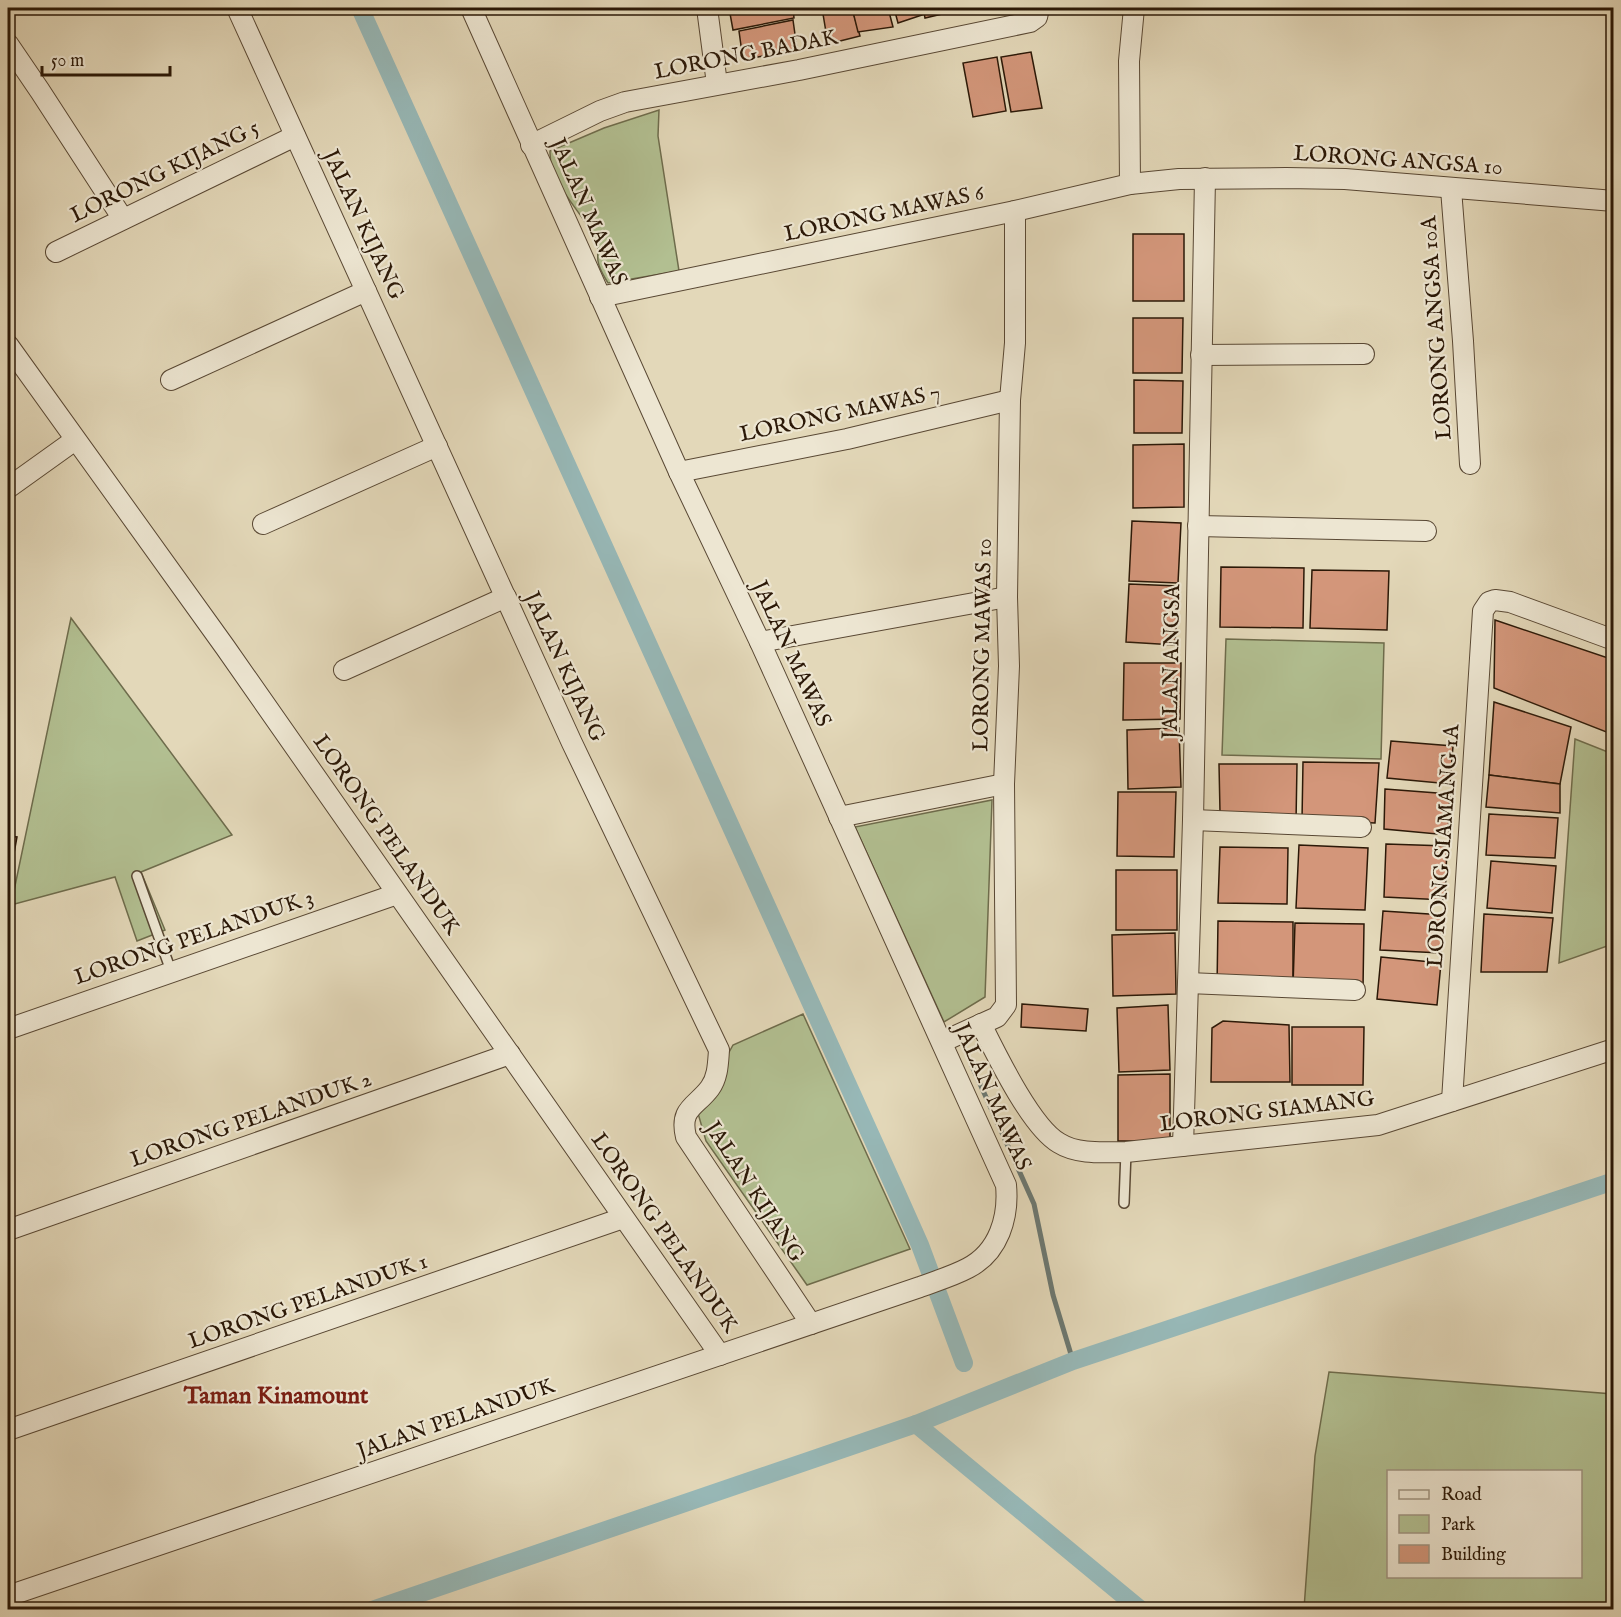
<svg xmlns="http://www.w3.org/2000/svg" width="1621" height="1617" font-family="'IM FELL English',serif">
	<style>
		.green { fill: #b2bf91; stroke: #6e6c4c; stroke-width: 1.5; fill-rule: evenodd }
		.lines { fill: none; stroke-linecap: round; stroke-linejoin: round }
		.stream { stroke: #6c7871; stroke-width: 5 }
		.canal { stroke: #97b8b7; stroke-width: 18 }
		.building { fill: #d3967a; stroke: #2b1807; stroke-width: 1.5 }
		.service-casing { stroke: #594834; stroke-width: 12 }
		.minor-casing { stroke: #594834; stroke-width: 22 }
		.service { stroke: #ede6d2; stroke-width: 9 }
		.minor { stroke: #ede6d2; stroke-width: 20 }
		.labels { text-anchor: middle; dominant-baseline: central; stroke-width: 4.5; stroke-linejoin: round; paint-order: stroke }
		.street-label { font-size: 22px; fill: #2b1807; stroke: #ede6d2 }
		.neighbourhood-label { font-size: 24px; font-weight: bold; fill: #7a1f14; stroke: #ede6d2 }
	</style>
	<rect width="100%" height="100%" fill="#e3d8b9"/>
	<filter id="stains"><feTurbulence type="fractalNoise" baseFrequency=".00333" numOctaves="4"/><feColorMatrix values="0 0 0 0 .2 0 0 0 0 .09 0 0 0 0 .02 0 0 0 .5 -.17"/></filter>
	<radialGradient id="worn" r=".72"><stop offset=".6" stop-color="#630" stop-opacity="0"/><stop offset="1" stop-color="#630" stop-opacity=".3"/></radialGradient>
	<g class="green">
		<path d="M 659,110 L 658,136 L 679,271 L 608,283 C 604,276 599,269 598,261 C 597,255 599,249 597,243 C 584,211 549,187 550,151 L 604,128 Z"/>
		<polygon points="71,618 232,835 141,872 165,930 137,941 115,877 11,905"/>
		<polygon points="1226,639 1384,643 1381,759 1222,755"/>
		<polygon points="1575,739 1613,754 1613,944 1559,963"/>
		<polygon points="992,800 985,997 944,1022 855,827"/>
		<polygon points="803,1014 910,1249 807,1285 706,1141 695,1103 717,1074 733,1045"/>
		<path d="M 1329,1372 L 1613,1394 L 1613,1609 L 1304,1609 L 1315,1456 ZM 1388,1472 L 1580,1472 L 1580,1576 L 1388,1576 Z"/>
	</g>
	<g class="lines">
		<polyline class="stream" points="972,1066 1034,1204 1053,1295 1073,1361"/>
		<g class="canal">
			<polyline points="360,8 896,1191 920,1245 964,1363"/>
			<polyline points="916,1424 1141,1610"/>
			<polyline points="372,1610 916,1424 1073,1361 1614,1181"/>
		</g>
	</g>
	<g class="building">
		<polygon points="729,8 793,8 794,18 733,30"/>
		<polygon points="822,8 852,8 860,36 828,44"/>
		<polygon points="852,8 888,8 893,27 858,32"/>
		<polygon points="894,8 920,8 922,15 898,23"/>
		<polygon points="923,8 954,8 955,11 925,18"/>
		<polygon points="793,20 797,49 743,60 739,31"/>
		<polygon points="1031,52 1042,108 1011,112 1001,57"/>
		<polygon points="997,57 1006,111 973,117 963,63"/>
		<rect x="1133" y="234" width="51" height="67"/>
		<polygon points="1133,318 1183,318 1182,373 1133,373"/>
		<polygon points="1134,380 1183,381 1182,433 1134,433"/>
		<polygon points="1184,444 1184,507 1133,508 1133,445"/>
		<polygon points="1132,521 1181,523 1178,583 1129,581"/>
		<polygon points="1221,567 1304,568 1303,628 1220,627"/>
		<polygon points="1312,570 1389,571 1387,630 1310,628"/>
		<polygon points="1129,584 1178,586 1175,645 1126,642"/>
		<polygon points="1495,620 1614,660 1614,735 1494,688"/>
		<polygon points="1124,663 1181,663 1180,719 1123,720"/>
		<polygon points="1494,702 1571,727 1560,784 1489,775"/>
		<polygon points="1179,728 1181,787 1128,789 1127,730"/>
		<polygon points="1391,741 1453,746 1450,784 1387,778"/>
		<polygon points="1303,762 1379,763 1375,823 1302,820"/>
		<polygon points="1219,764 1297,764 1296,822 1220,812"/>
		<polygon points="1489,775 1560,784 1560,813 1486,807"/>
		<polygon points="1385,789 1450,794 1448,835 1384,829"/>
		<polygon points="1118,792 1176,792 1174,857 1117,856"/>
		<polygon points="1489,814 1558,818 1555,858 1486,855"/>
		<polygon points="8,836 17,837 8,886"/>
		<polygon points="1386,844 1447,846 1445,900 1384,897"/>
		<polygon points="1299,845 1368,848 1365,910 1296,908"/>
		<polygon points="1220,847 1288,848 1287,904 1218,903"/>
		<polygon points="1491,861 1556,866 1552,913 1487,908"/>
		<rect x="1116" y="870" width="61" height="60"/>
		<polygon points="1383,911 1444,915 1441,953 1380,950"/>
		<polygon points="1484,914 1553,918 1547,972 1481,972"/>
		<polygon points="1218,921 1293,922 1293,986 1217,987"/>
		<polygon points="1295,923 1364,924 1363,988 1293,986"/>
		<polygon points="1175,933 1176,994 1113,996 1112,935"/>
		<polygon points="1381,957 1441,963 1437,1005 1377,999"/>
		<polygon points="1022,1004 1088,1009 1086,1031 1021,1027"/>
		<polygon points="1168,1005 1170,1070 1119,1072 1117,1008"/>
		<polygon points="1223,1021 1289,1025 1290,1082 1211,1082 1212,1028"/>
		<polygon points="1292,1027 1364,1027 1363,1085 1292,1085"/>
		<polygon points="1170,1074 1170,1141 1118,1141 1118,1075"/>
	</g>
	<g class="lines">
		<defs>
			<g id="service">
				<polyline points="137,876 171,971"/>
				<polyline points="1124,1203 1126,1152"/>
			</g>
			<g id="minor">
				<path d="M 237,8 L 572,743 L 719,1050 C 718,1063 718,1077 710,1088 C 696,1107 679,1108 686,1137 L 811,1324"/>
				<polyline points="707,8 717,84"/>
				<polyline points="8,44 40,91 123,219"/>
				<polyline points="531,145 600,111 625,102 799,70 1030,22 1037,17 1039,8"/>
				<polyline points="1130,184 1129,61 1134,8"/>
				<polyline points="1451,189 1463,341 1470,464"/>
				<polyline points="56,252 295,136"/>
				<polyline points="600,297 1015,211 1130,184 1179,179 1286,178 1345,179 1614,201"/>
				<polyline points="8,345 225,647 720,1355"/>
				<polyline points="1201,355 1364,354"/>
				<polyline points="171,380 366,291"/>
				<polyline points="679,472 847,439 1010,400"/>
				<polyline points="8,488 75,440"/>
				<polyline points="263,524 437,446"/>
				<polyline points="1198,526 1426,531"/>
				<polyline points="760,642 1007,597"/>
				<polyline points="344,670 506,597"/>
				<polyline points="839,817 1004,784"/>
				<polyline points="1193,820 1361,827"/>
				<polyline points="1188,983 1355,990"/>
				<path d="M 981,1024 C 996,1054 1031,1127 1059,1143 C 1078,1155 1105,1152 1126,1152 L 1378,1125 L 1614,1049"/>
				<polyline points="8,1029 397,894"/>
				<polyline points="942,1042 997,1017 1006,1005 1004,784 1009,666 1007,597 1010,400 1015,343 1015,211"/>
				<polyline points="1452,1101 1483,611 1489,602 1495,600 1510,602 1614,640"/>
				<polyline points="1183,1146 1193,820 1205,178"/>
				<polyline points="8,1230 510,1054"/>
				<polyline points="8,1430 623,1218"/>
				<path d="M 8,1596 L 920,1287 C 936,1281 953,1276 968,1268 C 999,1252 1009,1217 1006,1185 L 760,642 L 679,472 L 471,8"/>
			</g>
		</defs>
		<use href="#service" class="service-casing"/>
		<use href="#minor" class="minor-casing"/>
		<use href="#service" class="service"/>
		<use href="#minor" class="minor"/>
	</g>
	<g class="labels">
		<g class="street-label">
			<text transform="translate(746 55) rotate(-11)">LORONG BADAK</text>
			<text transform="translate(1398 161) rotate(4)">LORONG ANGSA 10</text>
			<text transform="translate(165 172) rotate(-26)">LORONG KIJANG 5</text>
			<text transform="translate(588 212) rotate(66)">JALAN MAWAS</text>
			<text transform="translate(884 214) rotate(-12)">LORONG MAWAS 6</text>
			<text transform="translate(363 225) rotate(65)">JALAN KIJANG</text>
			<text transform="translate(1437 328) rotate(-94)">LORONG ANGSA 10A</text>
			<text transform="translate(840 414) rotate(-12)">LORONG MAWAS 7</text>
			<text transform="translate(983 645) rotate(-89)">LORONG MAWAS 10</text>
			<text transform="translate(791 654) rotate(65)">JALAN MAWAS</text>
			<text transform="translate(1172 662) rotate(-89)">JALAN ANGSA</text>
			<text transform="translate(564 667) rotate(65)">JALAN KIJANG</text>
			<text transform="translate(386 835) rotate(55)">LORONG PELANDUK</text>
			<text transform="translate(1444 846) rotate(-86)">LORONG SIAMANG 1A</text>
			<text transform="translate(194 938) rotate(-19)">LORONG PELANDUK 3</text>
			<text transform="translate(992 1097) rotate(66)">JALAN MAWAS</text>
			<text transform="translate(1267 1112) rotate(-7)">LORONG SIAMANG</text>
			<text transform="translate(251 1120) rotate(-19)">LORONG PELANDUK 2</text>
			<text transform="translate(754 1192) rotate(57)">JALAN KIJANG</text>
			<text transform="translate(664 1233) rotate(55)">LORONG PELANDUK</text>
			<text transform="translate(308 1302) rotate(-19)">LORONG PELANDUK 1</text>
			<text transform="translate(456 1419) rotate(-19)">JALAN PELANDUK</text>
		</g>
		<g class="neighbourhood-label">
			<text x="276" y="1396">Taman Kinamount</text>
		</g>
	</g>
	<rect width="1621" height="1617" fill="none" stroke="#e3d8b9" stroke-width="30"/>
	<rect x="9" y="9" width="1603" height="1599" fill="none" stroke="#2b1807" stroke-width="3"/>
	<rect x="15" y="15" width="1591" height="1587" fill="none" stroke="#2b1807" stroke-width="1.5"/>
	<rect x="1387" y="1470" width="195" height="108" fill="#ede6d2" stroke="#9f9481" stroke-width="1.5"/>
	<rect x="1399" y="1490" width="30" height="9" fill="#ede6d2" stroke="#9f9481" stroke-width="1.5"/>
	<text x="1441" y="1500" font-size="18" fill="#2b1807">Road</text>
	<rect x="1399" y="1515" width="30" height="18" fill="#b2bf91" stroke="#9f9481" stroke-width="1.5"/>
	<text x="1441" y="1530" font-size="18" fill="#2b1807">Park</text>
	<rect x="1399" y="1545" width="30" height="18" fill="#d3967a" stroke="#9f9481" stroke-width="1.5"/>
	<text x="1441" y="1560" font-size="18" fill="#2b1807">Building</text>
	<path d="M42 66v9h128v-9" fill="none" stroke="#2b1807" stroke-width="3"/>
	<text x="51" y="66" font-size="18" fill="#2b1807" stroke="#ede6d2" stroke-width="4.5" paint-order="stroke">50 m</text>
	<rect width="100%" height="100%" filter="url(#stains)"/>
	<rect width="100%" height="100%" fill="url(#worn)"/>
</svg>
